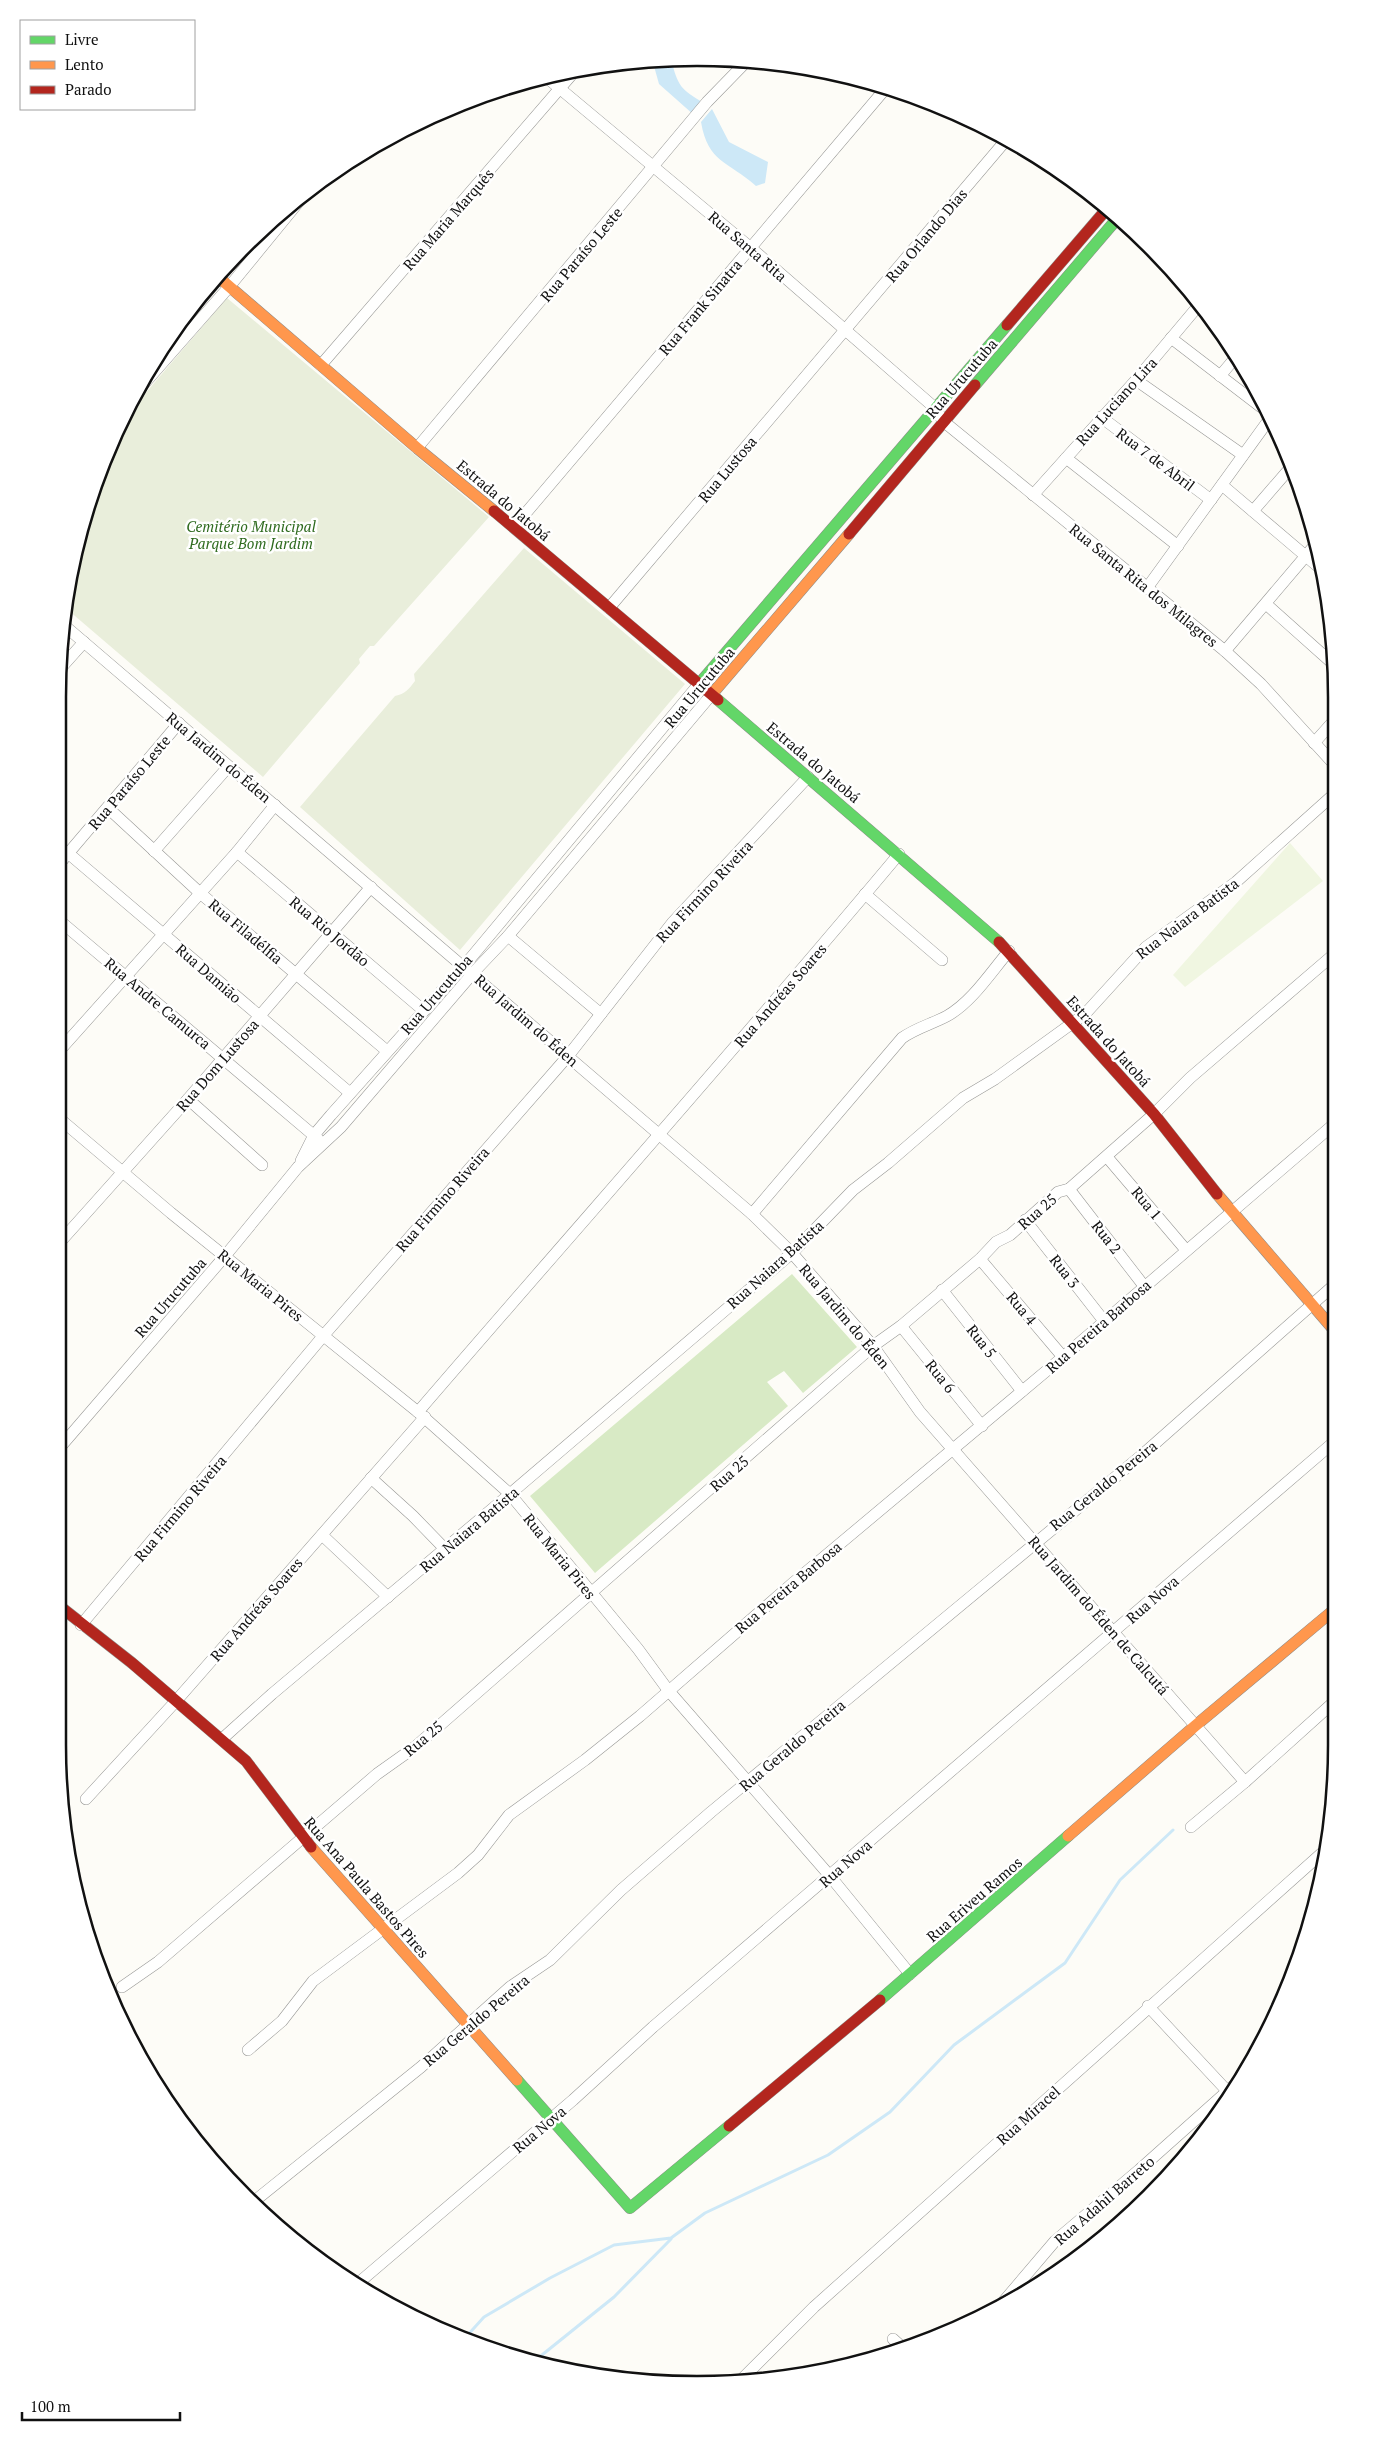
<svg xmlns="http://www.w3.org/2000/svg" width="1394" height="2442" font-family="'PT Serif',serif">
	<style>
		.forest { fill: #d8eac5 }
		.cemetery { fill: #e9eedb }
		.pitch { fill: #f0f6e1 }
		.water { fill: #cde8f7 }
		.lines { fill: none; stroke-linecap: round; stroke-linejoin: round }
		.stream { stroke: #cde8f7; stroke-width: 3 }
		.street-casing { stroke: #979795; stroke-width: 12 }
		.fast-casing { stroke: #8e8d8b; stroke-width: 12 }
		.slow-casing { stroke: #8e8d8b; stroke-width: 12 }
		.jam-casing { stroke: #8e8d8b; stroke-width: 12 }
		.street { stroke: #fffffe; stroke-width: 11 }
		.fast { stroke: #63d668; stroke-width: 11 }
		.slow { stroke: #ff974d; stroke-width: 11 }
		.jam { stroke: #b3261e; stroke-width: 11 }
		.labels { text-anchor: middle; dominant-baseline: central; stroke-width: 5; stroke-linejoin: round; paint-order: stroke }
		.street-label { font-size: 15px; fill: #111; stroke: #fff }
		.park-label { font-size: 15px; font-style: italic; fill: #2f6b1f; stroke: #fff }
		.rim { fill: none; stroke: #111; stroke-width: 2.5 }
	</style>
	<rect width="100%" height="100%" fill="#fdfcf7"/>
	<polygon class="forest" points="792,1274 857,1347 803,1393 784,1371 767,1382 788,1406 595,1573 530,1496"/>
	<g class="cemetery">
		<polygon points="227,298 489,517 374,646 370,646 359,659 360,663 263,777 68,610 91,492 125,417"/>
		<path d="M 524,548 L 685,684 L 460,950 L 300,807 L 395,696 C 405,694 409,689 415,681 L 414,674 Z"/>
	</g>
	<polygon class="pitch" points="1290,843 1323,881 1185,987 1173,975"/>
	<g class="water">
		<path d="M 652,59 L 671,59 C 678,86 680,89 704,103 L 694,115 L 659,84 Z"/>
		<path d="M 712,109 L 729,142 L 768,162 L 765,183 L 756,186 C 728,161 708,163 701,122 Z"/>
	</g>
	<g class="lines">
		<g class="stream">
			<polyline points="465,2338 484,2317 550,2278 614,2245 671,2238 705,2213 828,2155 890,2112 954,2045 1065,1963 1120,1880 1173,1830"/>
			<polyline points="532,2363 614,2297 671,2239"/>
		</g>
		<defs>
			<g id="street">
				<polyline points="546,77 751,248 935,408 943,421 1225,651 1261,684 1332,762"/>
				<polyline points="191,311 242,251"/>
				<polyline points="1171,338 1261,407"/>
				<polyline points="321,365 574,72"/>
				<polyline points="1220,376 1236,357"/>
				<polyline points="1136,380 1243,455"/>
				<polyline points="135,394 229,287 310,188"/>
				<polyline points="1101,417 1211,500"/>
				<polyline points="417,448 707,102 746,62"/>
				<polyline points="1066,458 1178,546"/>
				<polyline points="1222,485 1321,569"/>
				<polyline points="1033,495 1136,380 1199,305"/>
				<polyline points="1253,511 1291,467"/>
				<polyline points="514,527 886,88"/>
				<polyline points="1147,588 1268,421"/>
				<polyline points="1266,604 1331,662"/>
				<polyline points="609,608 1007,139"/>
				<polyline points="65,626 752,1214 792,1253 873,1346 920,1412 1245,1782"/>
				<polyline points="1225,651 1315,545"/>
				<polyline points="59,670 84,642"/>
				<polyline points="1314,743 1331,724"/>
				<polyline points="108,808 200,893 387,1051"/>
				<polyline points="154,851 228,767"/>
				<polyline points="237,852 423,1010"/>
				<polyline points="68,853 350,1093"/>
				<polyline points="60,863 179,723"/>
				<polyline points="865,894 942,960"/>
				<polyline points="60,921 318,1139"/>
				<polyline points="508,936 601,1014"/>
				<polyline points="60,1050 237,852 275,805"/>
				<polyline points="188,1099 262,1165"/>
				<polyline points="60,1119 171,1213 418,1412 510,1494 638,1649 668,1690 830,1876 910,1974"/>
				<polyline points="1107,1157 1186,1250"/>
				<polyline points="301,1161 314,1135 331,1115 464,966 699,684"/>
				<polyline points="1069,1189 1144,1286"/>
				<path d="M 752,1214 L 902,1038 C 916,1028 932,1024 947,1016 C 972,1002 991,972 1009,951"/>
				<polyline points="1025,1220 1104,1321"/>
				<polyline points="61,1241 188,1099 371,887"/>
				<polyline points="980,1259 1063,1357"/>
				<polyline points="942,1290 1022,1391"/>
				<polyline points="901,1326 982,1426"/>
				<path d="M 418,1412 C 578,1226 742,1042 899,854"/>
				<polyline points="62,1445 225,1256 298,1167 341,1127 473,973 508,936 712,694"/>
				<polyline points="371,1478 413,1516 445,1549"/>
				<polyline points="322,1535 388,1597"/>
				<polyline points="81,1625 324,1335 568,1056 673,922 808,777"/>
				<polyline points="222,1739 272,1694 510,1494 792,1253 853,1190 888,1163 963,1098 995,1079 1085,1014 1146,947 1236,882 1332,796"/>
				<polyline points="86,1799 176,1701 425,1417"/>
				<polyline points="1191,1827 1245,1782 1335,1701"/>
				<polyline points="122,1987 158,1962 377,1774 415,1747 873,1346 901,1326 980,1259 996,1242 1010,1235 1058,1192 1069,1189 1154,1114 1190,1078 1332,956"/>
				<polyline points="1148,2006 1230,2094"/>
				<polyline points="248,2050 282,2021 313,1981 458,1873 478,1855 509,1815 585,1760 640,1716 793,1583 1063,1357 1333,1125"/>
				<polyline points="252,2203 421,2067 510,1987 550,1960 621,1890 711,1812 1142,1455 1333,1286"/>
				<polyline points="356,2285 573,2100 653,2027 1334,1442"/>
				<polyline points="998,2308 1055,2241 1139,2170 1241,2079"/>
				<polyline points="893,2339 903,2348"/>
				<polyline points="738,2383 814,2307 1322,1853"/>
			</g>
			<g id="fast">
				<polyline points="975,385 1116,220"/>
				<polyline points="699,684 1007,325"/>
				<polyline points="718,700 999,942"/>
				<polyline points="880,2000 1068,1836"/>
				<polyline points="517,2080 630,2208 729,2126"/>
			</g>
			<g id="slow">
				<polyline points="216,275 417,448 494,511"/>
				<polyline points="712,694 849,534"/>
				<polyline points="1217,1194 1334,1330"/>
				<polyline points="1068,1836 1195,1726 1335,1609"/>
				<polyline points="311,1847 517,2080"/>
			</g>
			<g id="jam">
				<polyline points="1007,325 1105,211"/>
				<polyline points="494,511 718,700"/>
				<polyline points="849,534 975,385"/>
				<polyline points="999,942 1154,1114 1217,1194"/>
				<polyline points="62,1608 132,1663 246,1761 311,1847"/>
				<polyline points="729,2126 880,2000"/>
			</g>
		</defs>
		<use href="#street" class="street-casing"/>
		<use href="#fast" class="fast-casing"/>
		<use href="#slow" class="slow-casing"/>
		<use href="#jam" class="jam-casing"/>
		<use href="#street" class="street"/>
		<use href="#fast" class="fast"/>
		<use href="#slow" class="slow"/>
		<use href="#jam" class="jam"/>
	</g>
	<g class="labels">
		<g class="street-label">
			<text transform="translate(448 219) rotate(-49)">Rua Maria Marquês</text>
			<text transform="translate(926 235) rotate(-50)">Rua Orlando Dias</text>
			<text transform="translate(748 246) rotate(41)">Rua Santa Rita</text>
			<text transform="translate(581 254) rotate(-50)">Rua Paraíso Leste</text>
			<text transform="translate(700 307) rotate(-50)">Rua Frank Sinatra</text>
			<text transform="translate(961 378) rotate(-49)">Rua Urucutuba</text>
			<text transform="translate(1116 401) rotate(-48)">Rua Luciano Lira</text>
			<text transform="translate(1156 459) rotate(37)">Rua 7 de Abril</text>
			<text transform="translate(727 469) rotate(-50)">Rua Lustosa</text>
			<text transform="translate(504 500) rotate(40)">Estrada do Jatobá</text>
			<text transform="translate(1144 585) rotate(39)">Rua Santa Rita dos Milagres</text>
			<text transform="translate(699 687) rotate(-50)">Rua Urucutuba</text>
			<text transform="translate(219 757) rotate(40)">Rua Jardim do Éden</text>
			<text transform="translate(814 762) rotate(40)">Estrada do Jatobá</text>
			<text transform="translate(129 782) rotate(-50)">Rua Paraíso Leste</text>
			<text transform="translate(704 891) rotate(-47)">Rua Firmino Riveira</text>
			<text transform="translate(1187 918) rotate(-37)">Rua Naiara Batista</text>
			<text transform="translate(246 931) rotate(40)">Rua Filadélfia</text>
			<text transform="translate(330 931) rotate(40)">Rua Rio Jordão</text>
			<text transform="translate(209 973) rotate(41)">Rua Damião</text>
			<text transform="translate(436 994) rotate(-49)">Rua Urucutuba</text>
			<text transform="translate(780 995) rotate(-49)">Rua Andréas Soares</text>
			<text transform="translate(158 1003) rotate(40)">Rua Andre Camurca</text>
			<text transform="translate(527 1020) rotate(41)">Rua Jardim do Éden</text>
			<text transform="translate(1109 1041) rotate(48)">Estrada do Jatobá</text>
			<text transform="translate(217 1065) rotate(-49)">Rua Dom Lustosa</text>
			<text transform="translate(442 1199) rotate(-49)">Rua Firmino Riveira</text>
			<text transform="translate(1147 1203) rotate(50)">Rua 1</text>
			<text transform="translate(1037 1211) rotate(-41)">Rua 25</text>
			<text transform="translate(1107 1237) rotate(52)">Rua 2</text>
			<text transform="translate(775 1264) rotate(-42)">Rua Naiara Batista</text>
			<text transform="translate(1065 1271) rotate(52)">Rua 3</text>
			<text transform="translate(261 1285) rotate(39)">Rua Maria Pires</text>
			<text transform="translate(170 1297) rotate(-49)">Rua Urucutuba</text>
			<text transform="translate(1022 1308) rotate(50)">Rua 4</text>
			<text transform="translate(845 1316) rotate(50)">Rua Jardim do Éden</text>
			<text transform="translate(1098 1326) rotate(-41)">Rua Pereira Barbosa</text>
			<text transform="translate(982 1341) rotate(52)">Rua 5</text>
			<text transform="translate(941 1376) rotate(51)">Rua 6</text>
			<text transform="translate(729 1473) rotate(-41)">Rua 25</text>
			<text transform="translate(1103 1485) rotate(-39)">Rua Geraldo Pereira</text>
			<text transform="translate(180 1508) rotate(-50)">Rua Firmino Riveira</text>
			<text transform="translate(469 1529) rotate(-40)">Rua Naiara Batista</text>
			<text transform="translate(560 1556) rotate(51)">Rua Maria Pires</text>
			<text transform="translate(788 1587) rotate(-40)">Rua Pereira Barbosa</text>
			<text transform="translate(1152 1599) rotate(-41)">Rua Nova</text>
			<text transform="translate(256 1609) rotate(-49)">Rua Andréas Soares</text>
			<text transform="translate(1099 1615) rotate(49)">Rua Jardim do Éden de Calcutá</text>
			<text transform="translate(423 1738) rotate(-40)">Rua 25</text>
			<text transform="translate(792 1745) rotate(-40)">Rua Geraldo Pereira</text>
			<text transform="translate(845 1863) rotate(-41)">Rua Nova</text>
			<text transform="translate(367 1887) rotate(49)">Rua Ana Paula Bastos Pires</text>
			<text transform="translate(974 1899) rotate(-41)">Rua Eriveu Ramos</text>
			<text transform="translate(476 2020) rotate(-40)">Rua Geraldo Pereira</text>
			<text transform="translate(1028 2115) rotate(-42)">Rua Miracel</text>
			<text transform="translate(539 2129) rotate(-40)">Rua Nova</text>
			<text transform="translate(1104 2200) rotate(-41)">Rua Adahil Barreto</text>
		</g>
		<g class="park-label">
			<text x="251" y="526">Cemitério Municipal<tspan x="251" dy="17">Parque Bom Jardim</tspan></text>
		</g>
	</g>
	<path d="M0 0H1394V2442H0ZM697 66H697A631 631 0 0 1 1328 697V1745A631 631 0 0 1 697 2376H697A631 631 0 0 1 66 1745V697A631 631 0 0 1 697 66Z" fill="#fff" fill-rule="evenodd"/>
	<path class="rim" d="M697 66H697A631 631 0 0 1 1328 697V1745A631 631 0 0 1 697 2376H697A631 631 0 0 1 66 1745V697A631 631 0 0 1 697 66Z"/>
	<rect x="20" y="20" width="175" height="90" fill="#ffffff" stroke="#a0a0a0"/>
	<rect x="30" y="36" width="25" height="8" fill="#63d668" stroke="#a0a0a0"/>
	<text x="65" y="45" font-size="15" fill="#111111">Livre</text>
	<rect x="30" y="61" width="25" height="8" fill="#ff974d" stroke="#a0a0a0"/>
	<text x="65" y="70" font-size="15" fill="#111111">Lento</text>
	<rect x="30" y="86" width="25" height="8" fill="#b3261e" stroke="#a0a0a0"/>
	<text x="65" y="95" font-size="15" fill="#111111">Parado</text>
	<path d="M22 2412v8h158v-8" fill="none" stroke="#111111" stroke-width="2.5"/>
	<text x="30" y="2412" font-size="15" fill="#111111" stroke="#ffffff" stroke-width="4" paint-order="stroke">100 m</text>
</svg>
